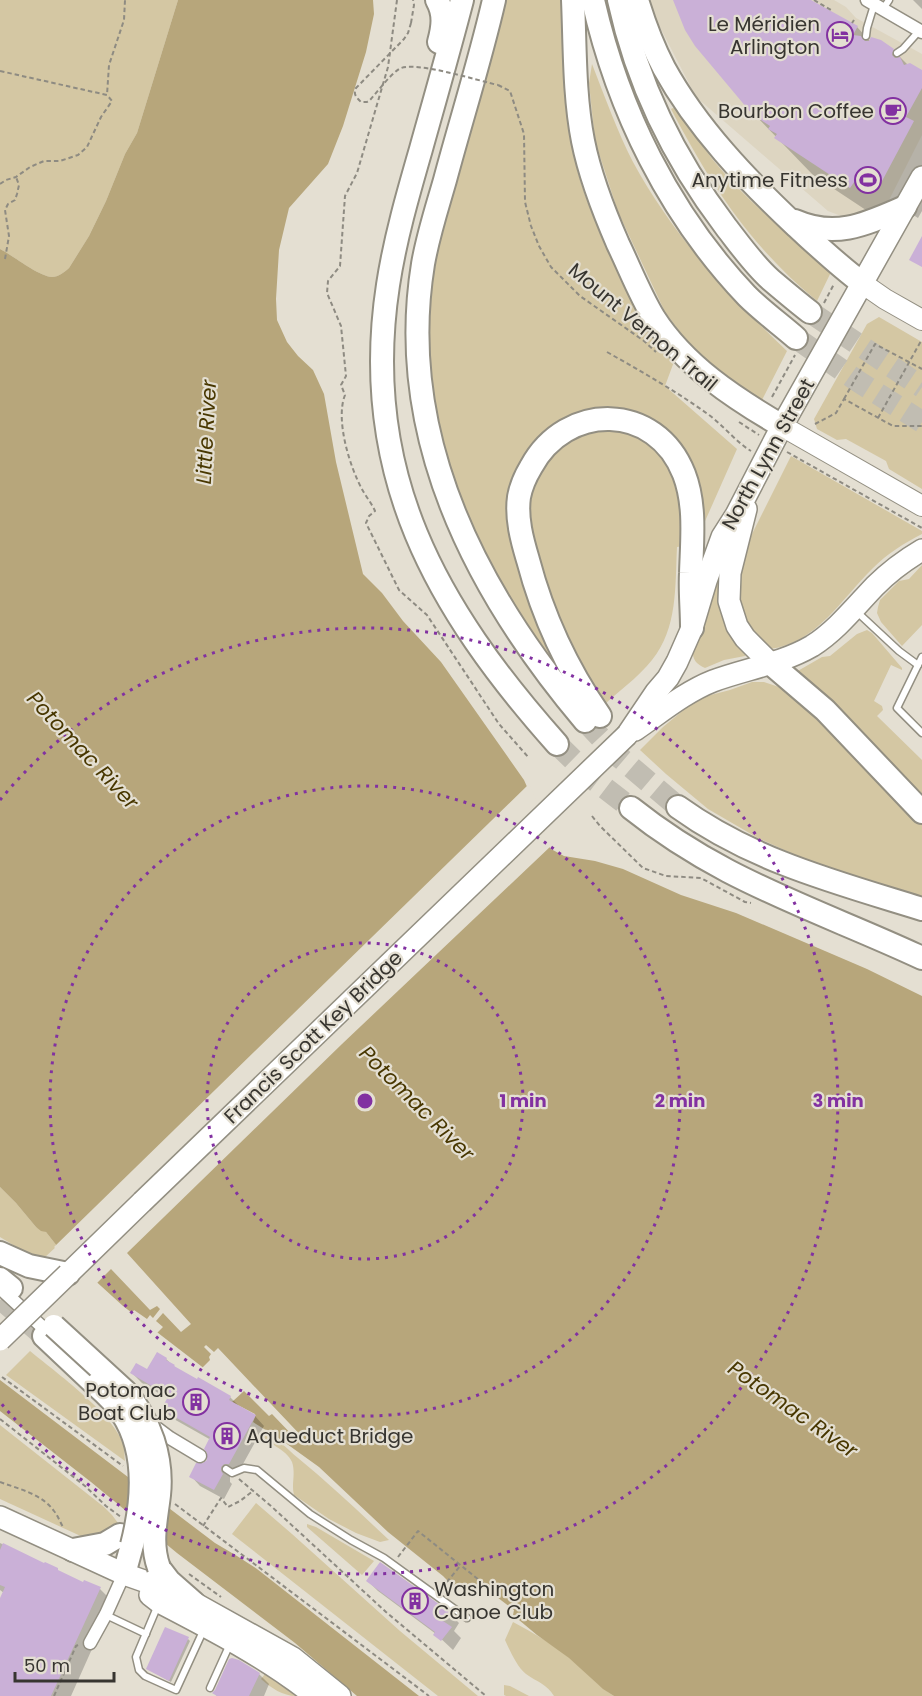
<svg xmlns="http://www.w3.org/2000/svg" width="922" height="1696" font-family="Poppins,sans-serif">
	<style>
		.built { fill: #ddd5c1 }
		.green { fill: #d4c7a3 }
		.water { fill: #b7a67b }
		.pier { fill: #e4dfd2 }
		.shadow { fill: #0003 }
		.building { fill: #cab0d7 }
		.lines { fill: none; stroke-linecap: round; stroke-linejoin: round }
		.motorway-tunnel { stroke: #c1bdb2; stroke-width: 22; stroke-dasharray: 22 11; stroke-linecap: butt }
		.service-casing { stroke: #938f82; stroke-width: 9 }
		.minor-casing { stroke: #938f82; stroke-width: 15 }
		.primary-casing { stroke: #938f82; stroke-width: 22 }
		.trunk-casing { stroke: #938f82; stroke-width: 24 }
		.motorway-casing { stroke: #938f82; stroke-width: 26 }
		.path { stroke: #8e8b82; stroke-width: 2; stroke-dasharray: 4.5 3; stroke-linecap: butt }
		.service { stroke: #fff; stroke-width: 6 }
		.minor { stroke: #fff; stroke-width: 12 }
		.primary { stroke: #fff; stroke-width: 20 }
		.trunk { stroke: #fff; stroke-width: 21 }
		.motorway { stroke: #fff; stroke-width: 22 }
		.trunk-bridge-casing { stroke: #938f82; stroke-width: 24; stroke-linecap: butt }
		.motorway-bridge-casing { stroke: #938f82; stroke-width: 26; stroke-linecap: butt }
		.path-bridge { stroke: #8e8b82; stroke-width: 2; stroke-dasharray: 4.5 3; stroke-linecap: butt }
		.trunk-bridge { stroke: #fff; stroke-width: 21 }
		.motorway-bridge { stroke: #fff; stroke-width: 22 }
		.ring { fill: none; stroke: #8231a1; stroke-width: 3; stroke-dasharray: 3 6 }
		.labels { text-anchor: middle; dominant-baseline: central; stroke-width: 4.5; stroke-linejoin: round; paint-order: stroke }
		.poi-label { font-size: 20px; fill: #373530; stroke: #e4dfd2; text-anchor: end }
		.street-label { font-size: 20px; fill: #373530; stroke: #e4dfd2 }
		.water-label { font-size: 21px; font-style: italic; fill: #483700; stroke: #e4dfd2 }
		.centre { fill: #8231a1; stroke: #e4dfd2; stroke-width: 3 }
		.ring-label { font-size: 18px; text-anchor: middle; font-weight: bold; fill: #8231a1; stroke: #e4dfd2; stroke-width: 4.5; stroke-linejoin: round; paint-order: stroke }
	</style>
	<rect width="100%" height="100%" fill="#e4dfd2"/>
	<polygon class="built" points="646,0 834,0 846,7 856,18 922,54 922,135 887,204 849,219 828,211 696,97"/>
	<g class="green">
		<path d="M 0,0 L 178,0 L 137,133 L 125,154 L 106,201 L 89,236 L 69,268 C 65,272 58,277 52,277 C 38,276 14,256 0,249 Z"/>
		<path d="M 504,0 L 561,0 C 563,38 565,76 569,114 C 572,134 573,154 578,173 C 597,241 638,300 675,359 L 665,386 L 737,449 L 698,537 L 693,488 L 626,417 L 529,458 L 528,590 L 555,663 L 519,617 L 459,506 L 429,390 L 426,345 L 436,245 Z"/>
		<path d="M 592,64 C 605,97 617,131 633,162 C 672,234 728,295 787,351 L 761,402 L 719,372 L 689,344 L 665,312 L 618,212 L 595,141 L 589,83 Z"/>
		<path d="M 675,107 C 688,125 700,143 713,160 C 748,202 790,237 832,270 L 817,301 C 750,246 711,185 671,109 Z"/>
		<polygon points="879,317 922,342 922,489 889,469 886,461 846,439 837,440 817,429 814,419 867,324"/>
		<path d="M 602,426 L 647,438 L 665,456 L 682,493 L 684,546 L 677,547 C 675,586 678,628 652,660 C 638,678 617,692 601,708 L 539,586 L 526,494 L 554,447 Z"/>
		<path d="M 791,456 L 922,531 L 922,534 C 904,543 887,554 873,568 C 841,599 817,643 770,649 L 757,637 L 746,621 L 740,607 L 737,580 L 745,548 Z"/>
		<polygon points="922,565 922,625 902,646 881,622 877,613 878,607 880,600 899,581 909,579"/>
		<path d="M 722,569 C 723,596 718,638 747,653 L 745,656 L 724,660 L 705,668 C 696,664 692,659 693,650 Z"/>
		<polygon points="867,630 872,633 902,668 902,670 891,665 874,701 882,706 883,710 877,716 922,760 922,796 882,753 796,672 822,657 830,656 857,634"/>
		<polygon points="752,682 764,682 782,688 836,731 922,824 922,900 808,861 758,838 708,809 666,774 640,750 663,727 686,708 703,697 730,690"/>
		<polygon points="0,1187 16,1203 36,1227 46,1232 57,1246 44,1258 28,1254 0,1237"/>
		<path d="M 30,1351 C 55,1372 116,1415 124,1447 C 125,1451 124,1457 125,1461 L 6,1375 Z"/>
		<polygon points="0,1425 104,1507 112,1515 118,1523 110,1531 85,1538 0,1499"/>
		<path d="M 260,1432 C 275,1435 287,1449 298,1458 C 330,1484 359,1512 389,1540 L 380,1542 L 356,1533 L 329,1519 L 294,1495 C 291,1484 296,1474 292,1462 C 286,1448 267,1445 260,1432 Z"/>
		<polygon points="256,1503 292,1534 400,1631 478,1696 438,1696 232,1534"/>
		<polygon points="307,1524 316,1527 374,1561 362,1575 307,1527"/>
		<path d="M 513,1622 C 534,1633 554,1645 572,1660 C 586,1672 598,1686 614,1696 L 554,1696 C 547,1684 537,1682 526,1674 C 517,1667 510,1651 505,1640 Z"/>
		<path d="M 265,1674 L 296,1696 C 283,1696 271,1688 261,1679 Z"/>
		<polygon points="504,1685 510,1686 529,1696 506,1696 504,1695"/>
	</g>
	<g class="water">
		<path d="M 178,0 L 373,0 L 374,14 L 366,52 L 343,126 L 328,164 L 289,208 L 279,250 L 276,299 L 277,320 L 287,342 L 298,356 L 313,370 L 324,394 L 336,462 L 363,574 L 382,593 L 403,621 L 441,662 L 524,780 L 532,798 L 542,838 L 551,849 L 564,856 L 595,861 L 623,869 L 681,895 L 736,913 L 867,969 L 922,996 L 922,1696 L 614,1696 L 603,1689 L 569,1658 L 537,1635 L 513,1615 L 514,1610 L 485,1588 L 464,1588 L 452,1585 L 443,1576 L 388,1532 L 319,1467 L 280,1439 L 253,1422 L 255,1417 L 255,1414 L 232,1402 L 228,1391 L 214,1376 L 123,1306 L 57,1246 L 46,1232 L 41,1231 L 36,1227 L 16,1203 L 0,1187 L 0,249 C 14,256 38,276 52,277 C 58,277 65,272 69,268 L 89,236 L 106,201 L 125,154 L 137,133 Z"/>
		<polygon points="0,1380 215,1543 237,1556 257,1569 419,1696 357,1696 295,1643 177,1553 91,1482 0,1411"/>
	</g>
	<g class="pier">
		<polygon points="529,784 535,797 537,817 545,836 552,845 342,1044 127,1253 191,1324 181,1332 163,1313 156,1321 163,1327 157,1333 132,1313 134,1310 147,1319 150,1315 153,1318 160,1309 157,1306 150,1310 111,1269 96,1284 54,1247"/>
		<polygon points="206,1345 214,1352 218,1348 307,1442 306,1444 299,1437 296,1439 272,1414 269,1416 244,1391 232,1402 225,1395 225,1393 201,1369 210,1360 209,1357 211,1354 204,1347"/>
	</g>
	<g class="shadow">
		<polygon points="675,0 808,0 857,27 870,41 893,50 908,65 922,72 922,211 918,218 899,206 887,224 813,175 753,113"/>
		<polygon points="913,0 922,0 922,9"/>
		<polygon points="157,1354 166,1359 177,1369 230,1397 239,1406 255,1416 264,1426 238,1473 234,1473 230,1476 230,1482 232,1484 224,1499 200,1486 191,1476 209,1460 211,1440 172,1418 163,1409 168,1399 142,1383 132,1373 147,1371"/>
		<polygon points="0,1543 84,1584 100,1589 113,1602 71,1696 0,1696 0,1600 4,1593 0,1590"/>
		<polygon points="368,1581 449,1613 459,1623 454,1631 461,1638 453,1650 436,1634 378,1591"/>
		<polygon points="188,1639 190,1641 171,1682 148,1669"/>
		<polygon points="259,1674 269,1684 264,1696 217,1696 214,1693"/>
	</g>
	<g class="building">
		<polygon points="673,0 811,0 858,26 853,35 861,36 865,41 869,41 871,37 881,40 894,49 892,55 895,58 900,57 904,65 910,63 922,70 922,88 906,117 914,121 881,183 862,171 850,188 774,138 777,134 768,129 770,126 752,114 695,46 685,30"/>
		<polygon points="922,236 922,267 909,260"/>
		<polygon points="157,1352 167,1358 166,1360 175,1365 174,1366 197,1379 198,1377 231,1396 229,1400 256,1415 229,1464 224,1464 221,1467 221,1471 223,1474 214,1490 189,1477 196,1463 203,1463 207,1460 207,1453 204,1449 210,1437 161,1409 168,1397 159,1392 160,1391 130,1373 136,1363 147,1369"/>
		<polygon points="3,1543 44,1563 45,1562 58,1568 58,1570 83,1582 84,1580 101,1587 51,1696 0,1696 0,1598 5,1587 0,1585 0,1550"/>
		<polygon points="380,1562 450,1612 443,1621 452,1627 441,1641 433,1635 435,1632 366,1581"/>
		<polygon points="165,1627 189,1637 169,1681 146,1669"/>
		<polygon points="232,1658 239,1660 260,1673 249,1696 217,1696 212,1693 215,1690 229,1659"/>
	</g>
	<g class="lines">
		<g class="motorway-tunnel">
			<polyline points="810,312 922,387"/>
			<polyline points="796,338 856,380 922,422"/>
			<polyline points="585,721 618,756 678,807"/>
			<polyline points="557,744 593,779 631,808"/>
			<polyline points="1,1299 44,1336"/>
		</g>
		<defs>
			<g id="service">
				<polyline points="883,9 889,0"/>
				<polyline points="866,36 867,28 874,5"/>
				<polyline points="897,53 903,49 919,31"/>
				<polyline points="856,611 899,651 918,665 922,657"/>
				<polyline points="918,665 897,708 922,733"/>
				<polyline points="226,1469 232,1473 244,1468 257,1470 310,1514 351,1540 384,1558 467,1618"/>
				<polyline points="158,1605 136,1657 139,1670 145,1676 176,1690 204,1629"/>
				<polyline points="106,1615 146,1634"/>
				<polyline points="210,1688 230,1644"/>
			</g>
			<g id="minor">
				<polyline points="867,0 922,32"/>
				<polyline points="1,1289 52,1336"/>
				<polyline points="150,1423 170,1438 200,1456"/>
				<polyline points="90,1643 106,1614 124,1574"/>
			</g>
			<g id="primary">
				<polyline points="862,283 885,299 922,320"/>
				<polyline points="782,426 922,506"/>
			</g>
			<g id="trunk">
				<polyline points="746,509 730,573 729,601 737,626 745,638 770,663"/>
				<path d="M 635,730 C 660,713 685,692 713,681 C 745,669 781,664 812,646 C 836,631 855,607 875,586 C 889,572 905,560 922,550"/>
				<polyline points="627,735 656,692 668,678 677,662 692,628 706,581 722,537 736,515 782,426 922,177"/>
				<polyline points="68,1274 142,1202"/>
				<polyline points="0,1517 124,1574 164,1588 194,1603 293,1658 340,1696"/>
				<path d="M 150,1595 L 159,1602 C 213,1630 267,1658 315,1696"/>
			</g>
			<g id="motorway">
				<path d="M 437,0 C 445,14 443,27 439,42"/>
				<path d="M 462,0 C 449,50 435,99 421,149 C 408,194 395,239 388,285 C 359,473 436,608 557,744"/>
				<path d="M 494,0 C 480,61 461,120 445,180 C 437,208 428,235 423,264 C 395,436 477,593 585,721"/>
				<path d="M 573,0 C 575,46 574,95 583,141 C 590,176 604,212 618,244 C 630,269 640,295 654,318 C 685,366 734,398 782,426"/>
				<path d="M 593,0 C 618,110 669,214 747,296 C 762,311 780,324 796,338"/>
				<path d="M 619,0 C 637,83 675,160 726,227 C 740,245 754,265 771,280 C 784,291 797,302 810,312"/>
				<path d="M 637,0 C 644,23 653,47 664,68 C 697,128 747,180 796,226 C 818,246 839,266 862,283"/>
				<path d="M 795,221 C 836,239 866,224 905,207"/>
				<polyline points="770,663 825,710 922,812"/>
				<path d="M 600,716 C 566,667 543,617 528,560 C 522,540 516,518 519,497 C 521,486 525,477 531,467 C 566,402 656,402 684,474 C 696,505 692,540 691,573 C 690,591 692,609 692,628"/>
				<path d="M 678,807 C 753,861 835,882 922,909"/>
				<path d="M 631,808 C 661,832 694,853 728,871 C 791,904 858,928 922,958"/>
				<polyline points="0,1253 29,1266 68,1274"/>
				<polyline points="0,1279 11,1288"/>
				<polyline points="44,1336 96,1385"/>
				<polyline points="73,1550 105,1544 120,1535"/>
				<polyline points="159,1568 169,1581 194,1603"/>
				<polyline points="124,1574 132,1545"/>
			</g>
		</defs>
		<use href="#service" class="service-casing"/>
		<use href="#minor" class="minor-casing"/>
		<use href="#primary" class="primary-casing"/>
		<use href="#trunk" class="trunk-casing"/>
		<use href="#motorway" class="motorway-casing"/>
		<g class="path">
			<path d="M 397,0 L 388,67 L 357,173 L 345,196 L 340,266 L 328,281 L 327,293 L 341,326 L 346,376 L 341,385 L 345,395 C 335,420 350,468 363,491 C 367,498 372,504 375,511 L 369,516 L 366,523 L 399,590 L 427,615 L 499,724 L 529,758"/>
			<polyline points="814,0 831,10"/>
			<polyline points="411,23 414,5 413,0"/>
			<polyline points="852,23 854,20"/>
			<polyline points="0,71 107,95 109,65 124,20 125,0"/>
			<polyline points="498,85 510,91 524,134 525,202 531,226 539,246 551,267 580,296 644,341 656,352"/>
			<polyline points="0,184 6,180 16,177 30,167 44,161 60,161 78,155 87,147 101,117 112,101 107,95"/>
			<polyline points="5,259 9,236 5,210 8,204 15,200 17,194 19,185 16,177"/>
			<polyline points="824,303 834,284"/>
			<path d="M 607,352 C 642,372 676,391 709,415 C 724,426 736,442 751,451"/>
			<polyline points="772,397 795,355"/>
			<polyline points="844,399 875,344 922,369"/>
			<polyline points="878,418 921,341"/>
			<polyline points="739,422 759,435"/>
			<polyline points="815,424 836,413 844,399 893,426 922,426"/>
			<polyline points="787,452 922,528"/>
			<polyline points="592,816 600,826 643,868 666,876 701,878 745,902 751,903"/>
			<polyline points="2,1377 123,1466"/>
			<polyline points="0,1419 85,1486 106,1506 121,1517"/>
			<polyline points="239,1479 271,1506 386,1612 486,1696"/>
			<path d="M 0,1482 C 19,1489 42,1494 54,1511 C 58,1516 60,1522 63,1527"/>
			<polyline points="175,1504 429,1696"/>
			<polyline points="203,1526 221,1498 228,1507 240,1501 253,1491"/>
			<polyline points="398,1557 418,1531 484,1584"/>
			<polyline points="189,1574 221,1597"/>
			<polyline points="442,1588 461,1565"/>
			<polyline points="54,1696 76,1646 78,1645"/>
		</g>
		<use href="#service" class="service"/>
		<use href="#minor" class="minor"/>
		<use href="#primary" class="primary"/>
		<use href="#trunk" class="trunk"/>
		<use href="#motorway" class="motorway"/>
		<defs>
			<g id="trunk-bridge">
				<polyline points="142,1202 627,735"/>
				<polyline points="0,1340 68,1274"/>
			</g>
			<g id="motorway-bridge">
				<path d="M 54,1326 L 126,1392 C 150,1421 163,1457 159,1495 C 156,1521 150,1543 159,1568"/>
				<path d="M 96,1385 C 105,1393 115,1402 122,1413 C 148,1452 143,1502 132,1545"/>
			</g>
		</defs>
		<use href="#trunk-bridge" class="trunk-bridge-casing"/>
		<use href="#motorway-bridge" class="motorway-bridge-casing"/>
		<path class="path-bridge" d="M 411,23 L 408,33 L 404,39 L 356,88 C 353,94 356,97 361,102 L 367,102 L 370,100 C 379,90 388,77 399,69 C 414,60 479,81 498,85"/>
		<use href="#trunk-bridge" class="trunk-bridge"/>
		<use href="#motorway-bridge" class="motorway-bridge"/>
	</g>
	<g class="ring">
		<circle cx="365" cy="1101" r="158"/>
		<circle cx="365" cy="1101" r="315"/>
		<path d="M0 800A473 473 0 1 1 0 1402"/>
	</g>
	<defs>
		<symbol id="hotel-ring" viewBox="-11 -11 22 22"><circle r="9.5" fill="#e4dfd2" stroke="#8231a1" stroke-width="1.5"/><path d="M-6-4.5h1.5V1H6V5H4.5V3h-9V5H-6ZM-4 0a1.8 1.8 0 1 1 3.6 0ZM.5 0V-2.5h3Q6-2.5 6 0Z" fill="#8231a1"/></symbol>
		<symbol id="cafe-ring" viewBox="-11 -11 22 22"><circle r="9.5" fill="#e4dfd2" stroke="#8231a1" stroke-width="1.5"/><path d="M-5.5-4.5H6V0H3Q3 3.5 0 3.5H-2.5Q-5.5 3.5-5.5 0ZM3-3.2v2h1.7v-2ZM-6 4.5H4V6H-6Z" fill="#8231a1"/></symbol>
		<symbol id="stadium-ring" viewBox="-11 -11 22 22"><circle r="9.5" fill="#e4dfd2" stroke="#8231a1" stroke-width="1.5"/><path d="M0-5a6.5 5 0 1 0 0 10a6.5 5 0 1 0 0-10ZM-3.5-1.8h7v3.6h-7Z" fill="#8231a1"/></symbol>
		<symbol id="building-ring" viewBox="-11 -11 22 22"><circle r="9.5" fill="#e4dfd2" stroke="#8231a1" stroke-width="1.5"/><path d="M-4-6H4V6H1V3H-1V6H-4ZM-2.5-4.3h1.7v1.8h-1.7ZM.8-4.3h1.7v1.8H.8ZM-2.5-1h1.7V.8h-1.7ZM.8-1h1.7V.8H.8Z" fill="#8231a1"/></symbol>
	</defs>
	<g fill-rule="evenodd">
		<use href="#hotel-ring" x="825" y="20" width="30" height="30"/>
		<use href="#cafe-ring" x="878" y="96" width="30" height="30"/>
		<use href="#stadium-ring" x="853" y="165" width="30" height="30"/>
		<use href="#building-ring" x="181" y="1387" width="30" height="30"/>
		<use href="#building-ring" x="212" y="1421" width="30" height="30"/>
		<use href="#building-ring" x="400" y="1586" width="30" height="30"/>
	</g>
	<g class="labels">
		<g class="poi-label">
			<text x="820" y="24">Le Méridien<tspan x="820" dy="23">Arlington</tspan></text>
			<text x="874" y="111">Bourbon Coffee</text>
			<text x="848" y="180">Anytime Fitness</text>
			<text x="176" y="1390">Potomac<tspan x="176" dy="23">Boat Club</tspan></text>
			<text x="246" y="1436" text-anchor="start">Aqueduct Bridge</text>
			<text x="434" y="1589" text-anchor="start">Washington<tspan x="434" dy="23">Canoe Club</tspan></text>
		</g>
		<g class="street-label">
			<text transform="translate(643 327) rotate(40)">Mount Vernon Trail</text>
			<text transform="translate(768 454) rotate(-61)">North Lynn Street</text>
			<text transform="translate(313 1037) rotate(-44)">Francis Scott Key Bridge</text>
		</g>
		<g class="water-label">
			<text transform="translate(206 432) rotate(-87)">Little River</text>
			<text transform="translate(83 750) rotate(47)">Potomac River</text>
			<text transform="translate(417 1103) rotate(45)">Potomac River</text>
			<text transform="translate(793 1409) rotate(35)">Potomac River</text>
		</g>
	</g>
	<circle cx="365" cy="1101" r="9" class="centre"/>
	<g class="ring-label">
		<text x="523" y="1107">1 min</text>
		<text x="680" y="1107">2 min</text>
		<text x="838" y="1107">3 min</text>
	</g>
	<path d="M15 1672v9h99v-9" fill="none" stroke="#373530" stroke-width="3"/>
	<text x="24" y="1672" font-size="18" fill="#373530" stroke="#e4dfd2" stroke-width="4.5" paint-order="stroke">50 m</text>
</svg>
